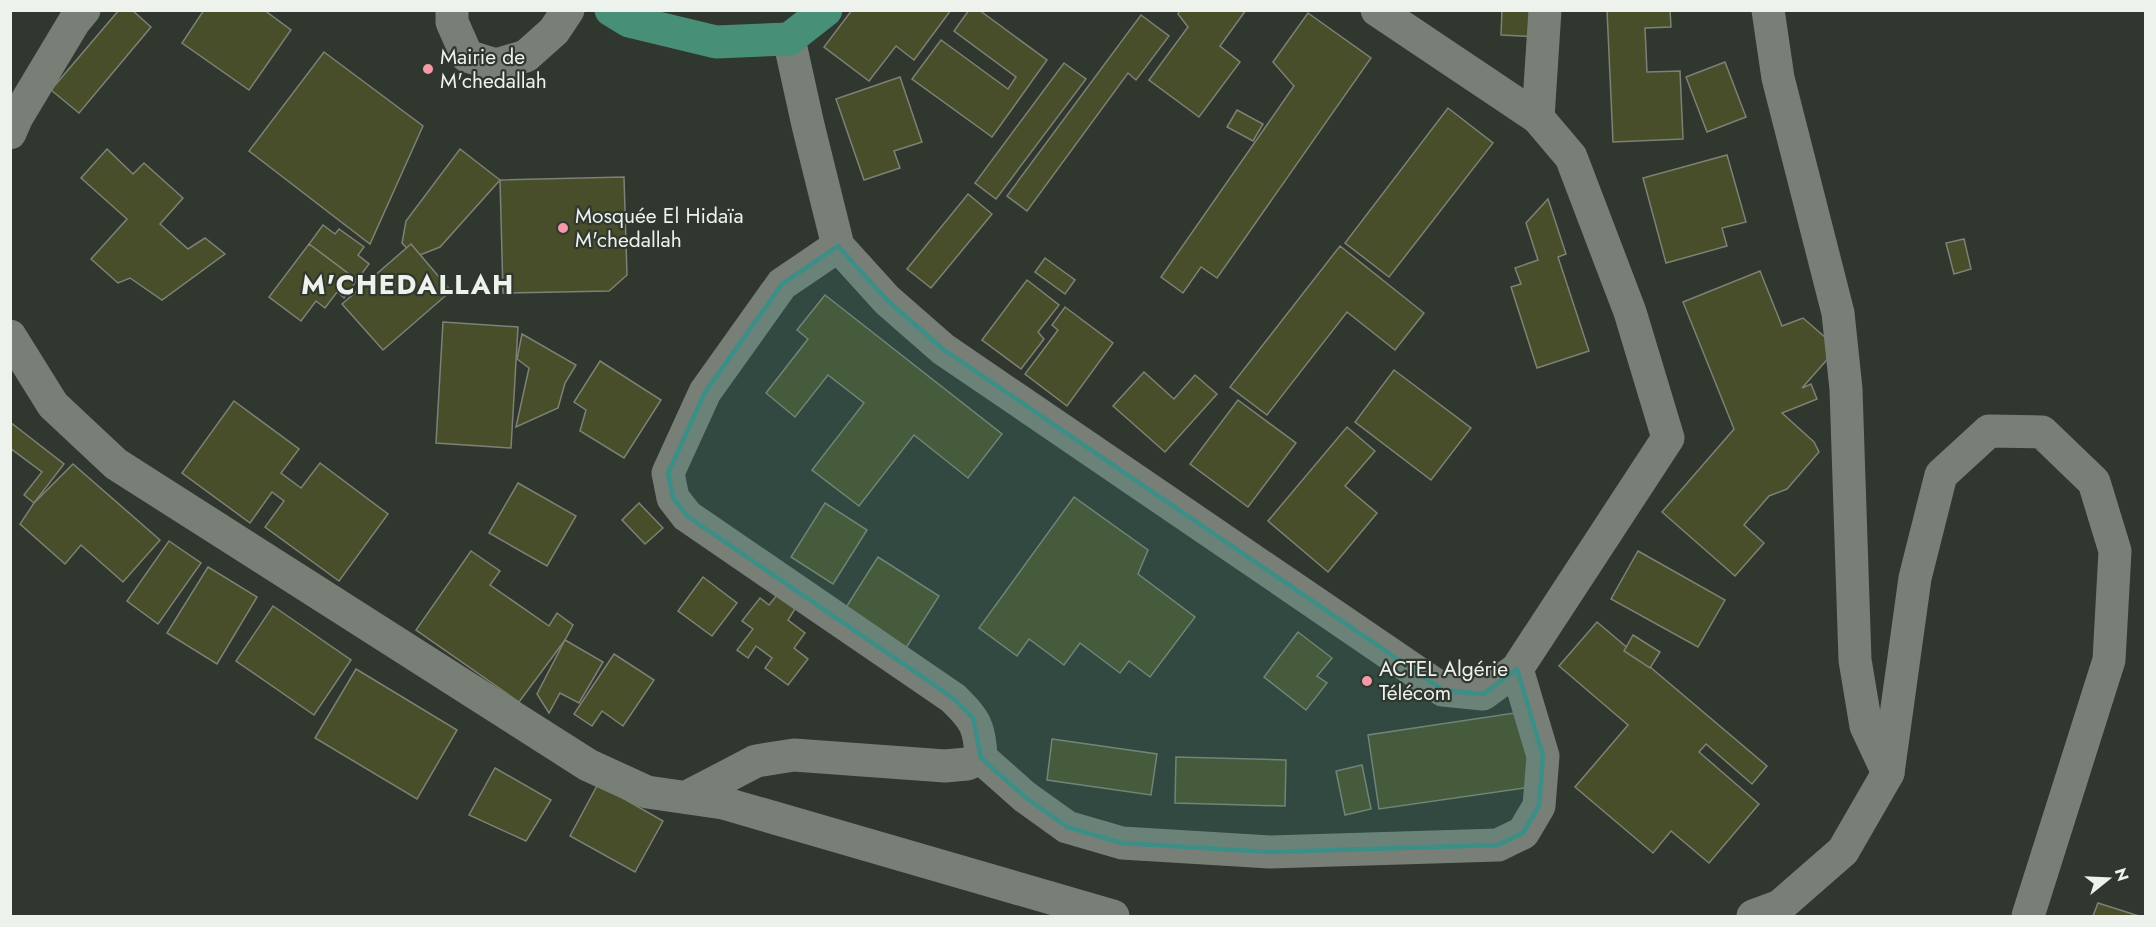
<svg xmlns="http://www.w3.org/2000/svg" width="2156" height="927" font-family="Jost,sans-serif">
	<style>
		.building { fill: #484e2a; stroke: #7e8175; stroke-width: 1.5 }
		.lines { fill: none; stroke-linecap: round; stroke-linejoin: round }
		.minor { stroke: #777f76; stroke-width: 33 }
		.tertiary { stroke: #777f76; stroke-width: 33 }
		.primary { stroke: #488f78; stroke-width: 33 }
		.marked { fill: #3b8f87; fill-opacity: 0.2; stroke: #3b8f87; stroke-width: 4.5; stroke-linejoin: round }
		.poi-dot { fill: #f49aa6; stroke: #2f372f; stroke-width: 2 }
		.labels { text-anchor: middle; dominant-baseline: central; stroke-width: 4.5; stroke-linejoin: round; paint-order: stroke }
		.poi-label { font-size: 21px; fill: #edf2ec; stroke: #2f372f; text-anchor: start }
		.district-label { font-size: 27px; font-weight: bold; letter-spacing: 1.5px; fill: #edf2ec; stroke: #2f372f }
	</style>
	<rect width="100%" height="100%" fill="#2f372f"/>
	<g class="building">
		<polygon points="119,10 132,10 151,27 79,113 51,90"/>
		<polygon points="204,10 264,10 291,30 249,90 182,43"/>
		<polygon points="852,10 951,10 914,60 896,46 869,81 824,47"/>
		<polygon points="969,10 979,10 1047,60 992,137 912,79 941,40 1008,89 1016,77 954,31"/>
		<polygon points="1180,10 1246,10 1220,46 1240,62 1199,117 1149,80 1188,27 1178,14"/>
		<polygon points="1502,10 1541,10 1540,37 1501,35"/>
		<polygon points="1607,10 1670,10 1671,27 1645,28 1647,72 1680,71 1683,139 1613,142"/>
		<polygon points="1308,13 1371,58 1217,278 1201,267 1183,293 1161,277 1294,86 1273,62"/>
		<polygon points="1141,15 1169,36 1136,80 1128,73 1027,211 1007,196"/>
		<polygon points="324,52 423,126 370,244 249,151"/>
		<polygon points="1725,62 1746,117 1707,132 1686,77"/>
		<polygon points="1064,63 1086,79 996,199 975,183"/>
		<polygon points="900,77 922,142 894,151 900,168 864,180 836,99"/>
		<polygon points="1448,108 1493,143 1389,277 1345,243"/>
		<polygon points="1237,110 1263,124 1253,141 1227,127"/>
		<polygon points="107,149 133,174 144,163 183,198 160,224 188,249 205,238 225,254 162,300 130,278 118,283 91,259 127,219 81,178"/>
		<polygon points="460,149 500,180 440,247 415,257 402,243 406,221"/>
		<polygon points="1727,155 1746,222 1722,228 1727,246 1666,263 1643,178"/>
		<polygon points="624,177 627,275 609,291 503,293 500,180"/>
		<polygon points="968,194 992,214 931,288 907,269"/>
		<polygon points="1548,199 1566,254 1558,257 1589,351 1537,368 1511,287 1521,284 1515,268 1538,260 1526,223"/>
		<polygon points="323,225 335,234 339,229 364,247 358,255 369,264 357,280 309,244"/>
		<polygon points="1964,239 1971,269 1954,274 1946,243"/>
		<polygon points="309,244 357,280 344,298 337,292 325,308 316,301 301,321 269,297"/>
		<polygon points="411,244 451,291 383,350 342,304"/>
		<polygon points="1340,246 1424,313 1395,350 1347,312 1267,415 1230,387"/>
		<polygon points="1045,258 1075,280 1065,294 1035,272"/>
		<polygon points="1760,271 1782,326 1803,318 1826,338 1832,354 1802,388 1811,384 1817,399 1782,413 1814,442 1819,452 1787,489 1769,496 1744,525 1764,543 1735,576 1662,512 1734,429 1683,302"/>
		<polygon points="1027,280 1059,305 1038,332 1044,339 1021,369 982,340"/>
		<polygon points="825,295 1002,434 968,478 914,435 859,506 812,470 864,403 828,375 795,417 766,393 808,339 797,330"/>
		<polygon points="1065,307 1113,343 1067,406 1025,374 1058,330 1052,325"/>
		<polygon points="443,322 518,327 511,448 436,443"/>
		<polygon points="522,334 576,365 565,383 558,408 516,427 529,368 517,359"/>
		<polygon points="600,361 661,400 624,458 580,431 586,410 574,402"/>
		<polygon points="1394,370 1471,428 1431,480 1355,422"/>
		<polygon points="1144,372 1174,399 1195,375 1217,394 1165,452 1113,406"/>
		<polygon points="1238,400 1296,443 1248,507 1190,464"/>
		<polygon points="234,401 299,449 281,473 301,488 320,463 388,514 339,581 265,527 284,501 272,492 250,523 182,473"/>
		<polygon points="10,422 64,464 34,503 24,495 42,472 10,448"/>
		<polygon points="1347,427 1375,451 1345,486 1377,513 1328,572 1268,521"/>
		<polygon points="73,464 160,540 123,582 81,545 65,564 20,524 34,503"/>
		<polygon points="518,483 576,516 547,566 489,533"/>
		<polygon points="1074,497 1148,550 1138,574 1195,617 1150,677 1129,661 1120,673 1080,643 1064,665 1029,639 1017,656 979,628"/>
		<polygon points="639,503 663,528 645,544 622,520"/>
		<polygon points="825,503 867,530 833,584 791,557"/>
		<polygon points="169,541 201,563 158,624 127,601"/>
		<polygon points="471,551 500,571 490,585 549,626 557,613 573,625 565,640 519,702 416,630"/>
		<polygon points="1638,551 1725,600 1698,647 1611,599"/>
		<polygon points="878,557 939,596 904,651 843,612"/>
		<polygon points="208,567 257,597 217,664 167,633"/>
		<polygon points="703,577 737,603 712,636 678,611"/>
		<polygon points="777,595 795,609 788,620 805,633 794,648 808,659 788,685 765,668 772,658 756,646 748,658 737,650 753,629 742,621 760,598 769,605"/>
		<polygon points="273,606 351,660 314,715 236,661"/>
		<polygon points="1597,622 1767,766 1752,784 1706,744 1699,752 1759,804 1709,863 1671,831 1653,853 1575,787 1628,725 1559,666"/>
		<polygon points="1298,632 1332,658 1317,676 1327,683 1306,710 1264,677"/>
		<polygon points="1633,635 1660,652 1650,668 1624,651"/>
		<polygon points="565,640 603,662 579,703 560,693 549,713 537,694"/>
		<polygon points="614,654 654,680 623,726 602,711 592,726 574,714"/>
		<polygon points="356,669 457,730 417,799 315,738"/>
		<polygon points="1521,712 1532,787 1379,809 1368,735"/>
		<polygon points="1052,739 1157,754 1151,795 1047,780"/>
		<polygon points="1176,757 1286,760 1285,806 1175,803"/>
		<polygon points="1362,765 1371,809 1345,815 1336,771"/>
		<polygon points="495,768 551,800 526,841 469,815"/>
		<polygon points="598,784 663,821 635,872 570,836"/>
		<polygon points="2098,903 2139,916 2093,916"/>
	</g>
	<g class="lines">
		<g class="minor">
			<polyline points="452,10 452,22 467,56 496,65 526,56 554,31 568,10"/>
			<polyline points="1768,10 1778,78 1838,313 1846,389 1855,660 1866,726 1888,773"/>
			<polyline points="789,39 808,125 838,246 887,300 943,349 1443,690 1483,694 1517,669 1668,438 1630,312 1571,157 1538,118 1377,10"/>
			<polyline points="1538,118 1545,10"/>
			<polyline points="981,758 1025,797 1067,827 1122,843 1270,852 1498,845 1523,833 1539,806 1543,756 1517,669"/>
			<path d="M 687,797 L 756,761 L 794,755 L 945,766 L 967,764 L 981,758 C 980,727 975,719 953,698 L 687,516 L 673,498 L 668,473 L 705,392 L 782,284 L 838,246"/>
		</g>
		<g class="tertiary">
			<polyline points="10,133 17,117 74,22 84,10"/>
			<polyline points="10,336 53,405 116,464 588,765 647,792 723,803 1113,916"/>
			<polyline points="1753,916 1780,906 1843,851 1888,773 1915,578 1941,475 1989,431 2042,432 2094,482 2115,551 2109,660 2028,916"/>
		</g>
		<polyline class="primary" points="611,10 629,21 716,42 789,39 826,10"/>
	</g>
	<path class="marked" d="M 838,246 L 887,300 L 943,349 L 1443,690 L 1483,694 L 1517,669 L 1543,756 L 1539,806 L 1523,833 L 1498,845 L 1270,852 L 1122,843 L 1067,827 L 1025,797 L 981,758 L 973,718 L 953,698 L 687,516 L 673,498 L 668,473 L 705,392 L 782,284 Z"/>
	<g class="poi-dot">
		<circle cx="428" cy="69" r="6"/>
		<circle cx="563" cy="228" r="6"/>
		<circle cx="1367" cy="681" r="6"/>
	</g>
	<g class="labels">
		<g class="poi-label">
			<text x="440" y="57">Mairie de<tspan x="440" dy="24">M'chedallah</tspan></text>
			<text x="575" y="216">Mosquée El Hidaïa<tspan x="575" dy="24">M'chedallah</tspan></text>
			<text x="1379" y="669">ACTEL Algérie<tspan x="1379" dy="24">Télécom</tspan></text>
		</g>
		<g class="district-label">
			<text x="408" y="284">M'CHEDALLAH</text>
		</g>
	</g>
	<rect width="2156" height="927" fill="none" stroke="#edf2ec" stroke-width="24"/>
	<g transform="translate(2108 879) rotate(72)" stroke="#2f372f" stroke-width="4.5" paint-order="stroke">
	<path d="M0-4.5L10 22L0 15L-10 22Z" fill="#edf2ec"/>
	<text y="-9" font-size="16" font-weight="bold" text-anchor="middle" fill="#edf2ec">N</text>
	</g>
</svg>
